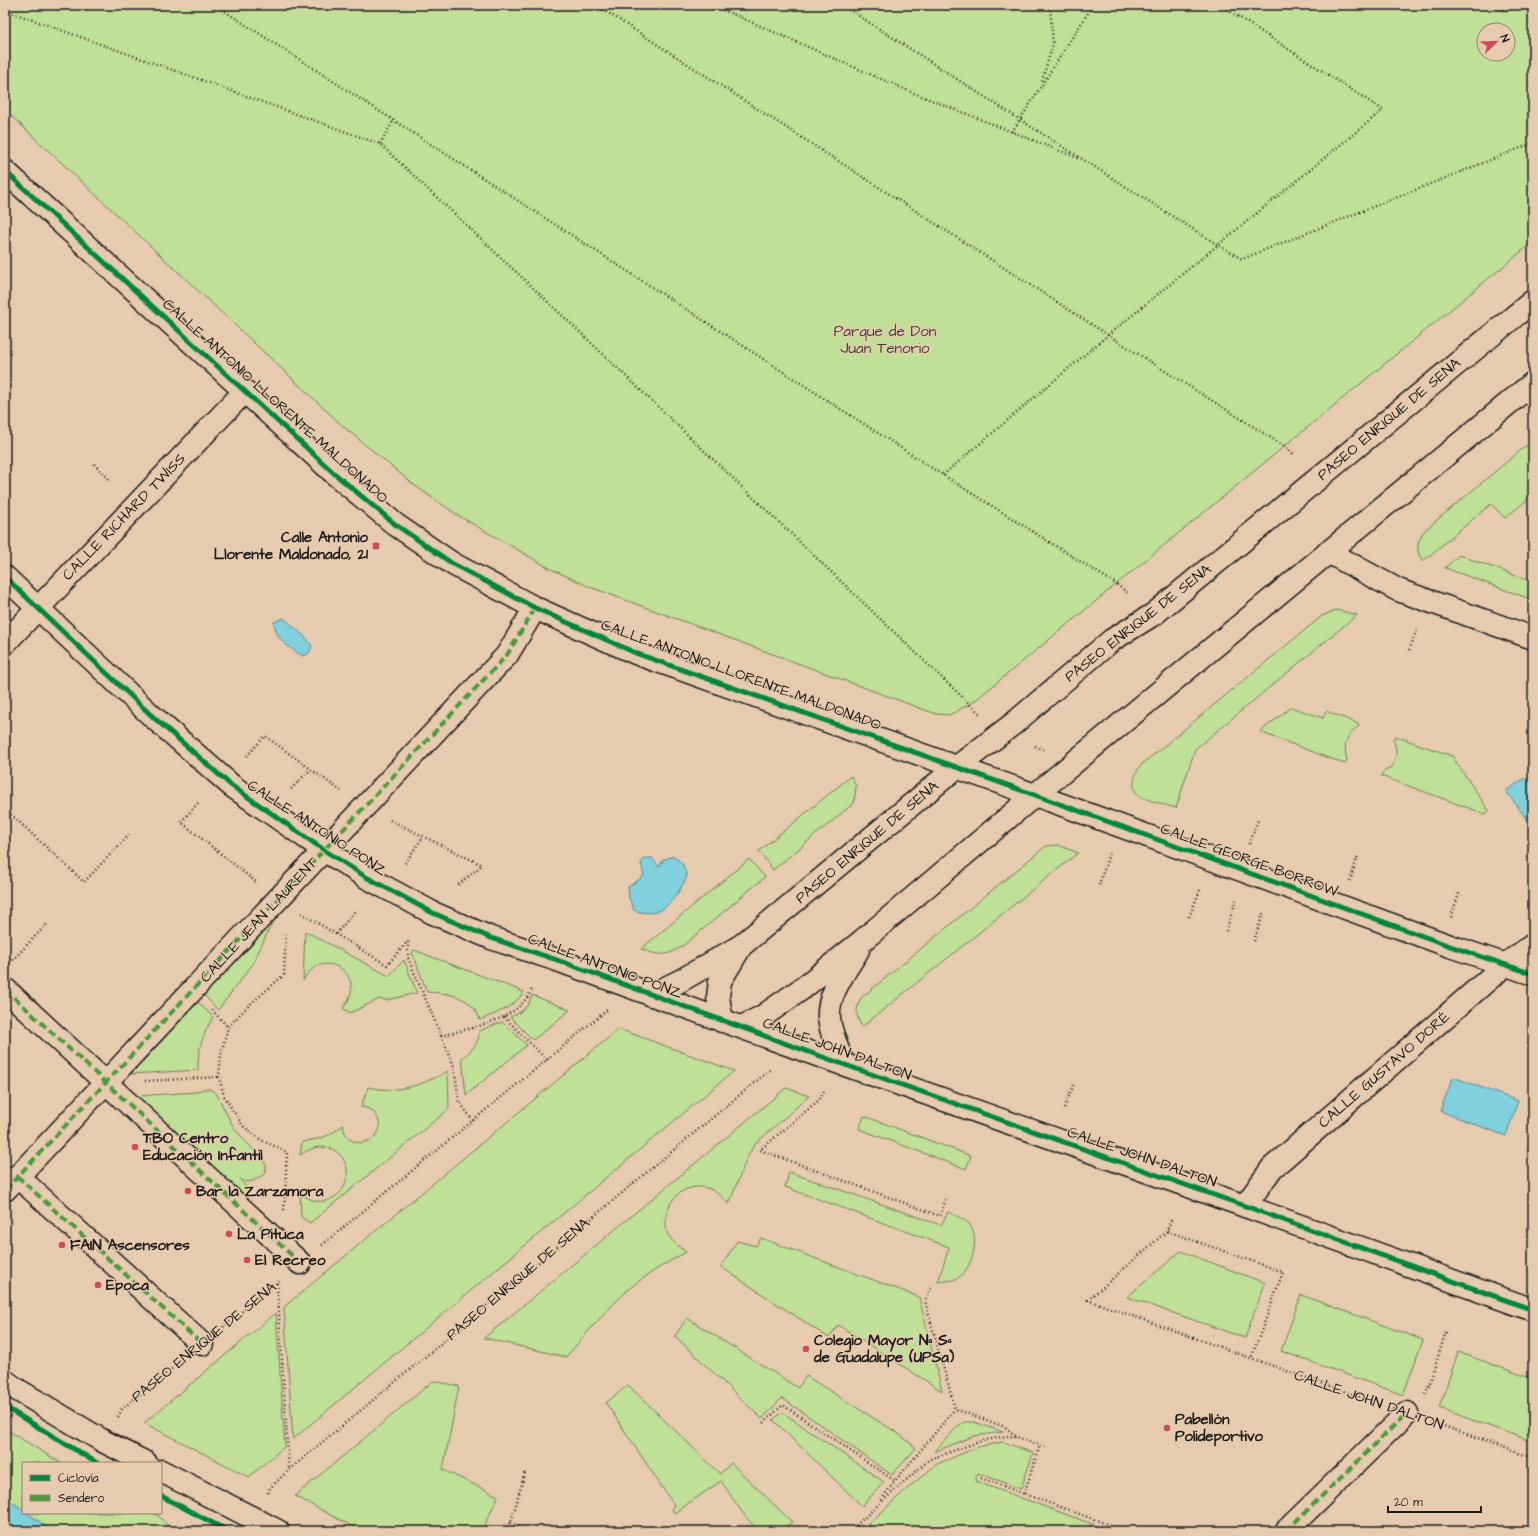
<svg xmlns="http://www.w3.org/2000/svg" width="1538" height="1536" font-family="'Architects Daughter',sans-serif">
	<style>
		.green { fill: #c0df97; stroke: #6e7e5a; fill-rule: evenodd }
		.water { fill: #81d0dd; stroke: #598890 }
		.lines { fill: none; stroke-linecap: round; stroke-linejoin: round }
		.minor-casing { stroke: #1c1c1c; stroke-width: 25 }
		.path { stroke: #1c1c1c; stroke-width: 2.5; stroke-dasharray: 1 3; stroke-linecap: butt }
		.minor { stroke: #e6cbae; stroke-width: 22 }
		.quiet { stroke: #4c9a3e; stroke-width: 4; stroke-dasharray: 8 4; stroke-linecap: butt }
		.cycleway-casing { stroke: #e6cbae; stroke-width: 8 }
		.cycleway { stroke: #00873e; stroke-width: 5 }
		.poi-dot { fill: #d1495b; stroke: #e6cbae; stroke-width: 1.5 }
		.labels { text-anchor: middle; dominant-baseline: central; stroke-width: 3; stroke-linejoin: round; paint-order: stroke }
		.park-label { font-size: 15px; fill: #3d4335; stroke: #e6cbae }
		.street-label { font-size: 15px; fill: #1c1c1c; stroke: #e6cbae }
		.poi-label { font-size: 15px; font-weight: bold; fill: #1c1c1c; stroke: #e6cbae; text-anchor: start }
	</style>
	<rect width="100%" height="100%" fill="#e6cbae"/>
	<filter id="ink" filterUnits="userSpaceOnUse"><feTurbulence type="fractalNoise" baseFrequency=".025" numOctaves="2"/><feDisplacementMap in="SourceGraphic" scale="8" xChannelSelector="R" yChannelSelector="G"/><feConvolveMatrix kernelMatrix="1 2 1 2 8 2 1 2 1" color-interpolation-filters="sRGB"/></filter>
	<g filter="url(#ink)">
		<g class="green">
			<path d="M 5,5 L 1524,5 L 1533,8 L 1533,242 L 972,703 L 949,715 L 936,714 L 590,587 L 551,569 L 459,516 L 414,485 L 345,428 L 5,110 ZM 1484,30 L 1508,30 L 1508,54 L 1484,54 Z"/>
			<path d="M 1533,440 L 1533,495 L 1505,518 L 1491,504 L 1423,561 C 1414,550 1418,540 1425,530 Z"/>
			<polygon points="1459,555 1533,582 1533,600 1445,568"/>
			<path d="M 1336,610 L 1357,615 L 1195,749 L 1176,808 C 1167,805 1148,801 1140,796 C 1129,789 1135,773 1141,765 L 1322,616 Z"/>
			<path d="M 1291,707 L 1323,718 L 1326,711 L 1359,724 C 1358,728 1356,728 1353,731 C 1344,739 1344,749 1347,759 L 1345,764 L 1260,732 Z"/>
			<path d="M 1395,736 L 1452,756 L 1489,811 L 1485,814 L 1381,776 C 1383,771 1386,771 1390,768 C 1397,760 1398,749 1393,740 Z"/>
			<polygon points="851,776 856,786 854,803 773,870 759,851"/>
			<path d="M 1058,845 L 1078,853 L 862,1027 C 855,1015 856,1009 861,998 L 1046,846 Z"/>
			<path d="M 749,859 L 765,877 L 684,945 C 667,957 660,956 641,949 Z"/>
			<polygon points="273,921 252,965 218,1010 204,995"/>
			<path d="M 305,931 L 389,976 L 404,960 L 417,993 L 387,1000 L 379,999 L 350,1013 L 343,1008 C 371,975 321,944 303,981 Z"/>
			<path d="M 414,950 L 524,992 C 513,1008 497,1013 480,1020 C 472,996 450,993 427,992 L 412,952 Z"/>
			<path d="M 532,995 L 570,1010 L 533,1040 L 510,1017 C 521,1013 529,1007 532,995 Z"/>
			<path d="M 198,1002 L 213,1017 C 203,1034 197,1051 198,1070 L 131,1074 Z"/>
			<path d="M 502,1022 L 527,1045 L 466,1095 L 462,1058 C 470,1052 480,1043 479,1031 Z"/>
			<polygon points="619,1029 734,1071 293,1439 284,1307"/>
			<path d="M 448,1071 L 449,1109 L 310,1223 L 301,1217 L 300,1193 C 338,1223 368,1163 329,1148 C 318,1145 309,1149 300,1155 L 302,1142 C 320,1139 329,1137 343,1125 C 347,1156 388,1141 378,1119 C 374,1111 369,1108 361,1107 L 368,1087 C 397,1094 423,1085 448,1071 Z"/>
			<path d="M 786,1088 L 809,1096 L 754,1145 L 747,1158 L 729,1204 C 723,1198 715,1190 707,1188 C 684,1182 665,1201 666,1222 C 666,1225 666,1229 667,1232 C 670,1240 678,1246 686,1252 C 666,1263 646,1275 629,1289 C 606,1310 586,1334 566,1357 L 484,1338 Z"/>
			<polygon points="203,1089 209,1089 216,1093 234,1128 245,1141 263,1159 266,1166 265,1174 253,1181 246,1182 240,1179 249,1191 246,1198 137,1096 196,1092"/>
			<polygon points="864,1116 971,1156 966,1169 859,1129"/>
			<path d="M 789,1172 L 941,1225 L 948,1212 C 955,1215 964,1219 969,1224 C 981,1238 972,1271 956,1279 C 951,1281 943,1281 938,1282 L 949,1247 L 785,1187 Z"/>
			<polygon points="761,1238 919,1297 942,1391 838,1325 829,1338 721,1267 737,1241 756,1246"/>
			<polygon points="1181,1251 1265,1283 1245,1338 1127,1297"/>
			<polygon points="1301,1295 1423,1340 1403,1395 1281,1351"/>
			<polygon points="276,1313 285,1446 249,1477 144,1423"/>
			<polygon points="687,1318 798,1388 806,1376 899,1434 916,1448 892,1475 782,1398 762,1419 675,1336"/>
			<polygon points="1458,1352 1533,1379 1533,1442 1439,1408"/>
			<polygon points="433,1381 459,1386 443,1470 498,1496 482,1531 361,1531 295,1496"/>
			<path d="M 628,1385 L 720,1474 L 731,1463 L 792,1522 C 783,1529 771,1535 760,1530 C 748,1525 730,1493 721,1481 L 674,1513 L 672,1508 L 674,1505 L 606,1403 Z"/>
			<polygon points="782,1412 884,1482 862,1506 773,1420"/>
			<polygon points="964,1422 974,1422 1003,1432 974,1436 934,1452 958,1426"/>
			<polygon points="5,1429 61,1463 23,1463 23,1510 5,1497"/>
			<polygon points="1003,1442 1033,1453 1021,1489 978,1473 975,1481 1111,1531 877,1531 867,1525 908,1488 937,1464 978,1447"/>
			<polygon points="27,1513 152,1513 159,1516 173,1531 52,1531"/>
		</g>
		<g class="water">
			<path d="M 284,618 L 306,638 L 312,646 L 309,653 L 303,656 C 289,648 275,639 274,622 Z"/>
			<polygon points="1525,778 1533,784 1533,828 1506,791"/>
			<path d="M 673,856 L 682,863 L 687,876 C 682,888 671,905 659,911 C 651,914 642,913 634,910 L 629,898 L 628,887 L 644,876 L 641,863 L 645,858 L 652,858 L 659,867 L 663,860 Z"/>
			<polygon points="1453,1077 1518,1101 1506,1136 1440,1111"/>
			<polygon points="5,1497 23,1510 23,1513 27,1513 52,1531 5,1531"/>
		</g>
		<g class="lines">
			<defs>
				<g id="minor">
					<polyline points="5,171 335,474 396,525 453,564 535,608 638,654 1035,795 1450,946 1533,974"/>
					<polyline points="1328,552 1398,590 1533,638"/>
					<polyline points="5,577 152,716 232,786 324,850 366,877 433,913 491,938 557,960 817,1055 1245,1206 1533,1310"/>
					<polyline points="5,643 244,392"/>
					<polyline points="5,989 300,1263"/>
					<polyline points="651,995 680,981 742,945 957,767 1013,724 1112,640 1154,614 1533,301"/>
					<polyline points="722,1021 718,997 720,981 741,946"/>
					<polyline points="742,1027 763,1016 803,988 863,940 1035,795 1533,383"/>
					<path d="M 843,1064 C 839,1051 829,1029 829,1017 C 827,994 847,969 858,950"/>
					<polyline points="17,1176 202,1344"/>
					<polyline points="5,1190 507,655 535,608"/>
					<polyline points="1245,1206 1272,1168 1506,964 1533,945"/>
					<polyline points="5,1381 16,1389 103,1441 146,1463"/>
					<polyline points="161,1471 278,1531"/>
					<polyline points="1286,1531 1407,1413"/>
				</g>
			</defs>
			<use href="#minor" class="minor-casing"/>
			<g class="path">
				<polyline points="215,5 943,475 1116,584 1129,594"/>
				<polyline points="596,5 1108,335 1284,446 1295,455"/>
				<polyline points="712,5 911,92 1078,158"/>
				<polyline points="842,5 1019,119 1218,245 1242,259 1533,143"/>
				<polyline points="1479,5 1508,11 1514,5"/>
				<polyline points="5,10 380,144 565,318 980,714"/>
				<polyline points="1042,81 1053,44 1050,5"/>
				<polyline points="1012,132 1093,5"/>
				<polyline points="380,144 394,120"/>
				<polyline points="94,464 111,481"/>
				<polyline points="943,475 1108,335 1383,110 1220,5"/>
				<polyline points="1409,650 1417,630"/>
				<polyline points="1531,695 1533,690"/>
				<polyline points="1035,746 1046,750"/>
				<polyline points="247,756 265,736 341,791"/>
				<polyline points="291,789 311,769"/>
				<polyline points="198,803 181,822 256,882"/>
				<polyline points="5,809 84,882 131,833"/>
				<polyline points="390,820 482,865 457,886"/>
				<polyline points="1249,844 1258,820"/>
				<polyline points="405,863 423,837"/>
				<polyline points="1350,881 1358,855"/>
				<polyline points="1099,885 1109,854"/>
				<polyline points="301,913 387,965 408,941"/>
				<polyline points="1189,917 1201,888"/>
				<polyline points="1451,917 1460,891"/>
				<polyline points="1226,931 1236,900"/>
				<polyline points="336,934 355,911"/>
				<polyline points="1254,941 1264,911"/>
				<polyline points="408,942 408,958 454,1066 459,1101 473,1121"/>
				<polyline points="10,963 47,924"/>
				<polyline points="212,1010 228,1027"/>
				<polyline points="504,1017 547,1060"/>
				<path d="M 441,1036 C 472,1027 517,1022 532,989"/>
				<polyline points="145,1081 219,1077"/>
				<polyline points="824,1091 819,1100 760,1150 940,1216 946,1198"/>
				<polyline points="1064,1108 1074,1084"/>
				<polyline points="284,1210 287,1152 261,1140 243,1126 224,1096 219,1077 221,1054 228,1027 247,1007 284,975 286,932"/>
				<polyline points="1171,1220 1167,1231 1088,1300 1377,1403"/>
				<polyline points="1167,1231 1283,1272 1251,1359"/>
				<polyline points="322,1245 607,1010"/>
				<polyline points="277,1283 289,1469"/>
				<polyline points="931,1288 925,1301 955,1409 1005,1427 1017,1437 1046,1447"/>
				<polyline points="223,1327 279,1281"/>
				<polyline points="1426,1394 1446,1332"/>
				<polyline points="118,1417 122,1409 180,1362"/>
				<polyline points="1433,1422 1533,1458"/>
				<polyline points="763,1423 783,1405 895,1481 955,1409"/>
				<polyline points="981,1478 1126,1531"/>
				<polyline points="268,1493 270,1488 289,1470 771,1069"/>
				<polyline points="1024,1494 1040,1445"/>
				<polyline points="881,1500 895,1481"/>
				<polyline points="511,1522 526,1531"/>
				<polyline points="856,1526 867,1531"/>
				<polyline points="506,1531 511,1522 525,1472"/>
				<polyline points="850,1531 878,1505 930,1459 978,1442 1006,1436 1016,1437"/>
			</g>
			<use href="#minor" class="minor"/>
			<g class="quiet">
				<polyline points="5,989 300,1263"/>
				<polyline points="17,1176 202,1344"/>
				<polyline points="5,1190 507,655 535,608"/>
				<polyline points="1286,1531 1407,1413"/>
			</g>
			<defs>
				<g id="cycleway">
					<polyline points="5,171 335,474 396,525 453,564 535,608 638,654 1035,795 1450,946 1533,974"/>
					<polyline points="5,577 152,716 232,786 324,850 366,877 433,913 491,938 557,960 817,1055 1245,1206 1533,1310"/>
					<polyline points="5,1407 97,1463"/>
					<polyline points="161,1496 228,1531"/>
				</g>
			</defs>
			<use href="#cycleway" class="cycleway-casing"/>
			<use href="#cycleway" class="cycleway"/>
		</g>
	</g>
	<g class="poi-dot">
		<rect x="372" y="542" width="8" height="8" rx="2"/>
		<circle cx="135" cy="1147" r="4"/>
		<circle cx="188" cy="1191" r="4"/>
		<circle cx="229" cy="1234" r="4"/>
		<circle cx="62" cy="1245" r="4"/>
		<circle cx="247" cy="1260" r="4"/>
		<circle cx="98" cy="1285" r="4"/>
		<circle cx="806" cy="1349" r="4"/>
		<circle cx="1167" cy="1428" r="4"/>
	</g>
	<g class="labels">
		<g class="park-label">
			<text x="885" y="331">Parque de Don<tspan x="885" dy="17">Juan Tenorio</tspan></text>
		</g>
		<g class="street-label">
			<text transform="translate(275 401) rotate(42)">CALLE ANTONIO LLORENTE MALDONADO</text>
			<text transform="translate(1389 419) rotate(-40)">PASEO ENRIQUE DE SENA</text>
			<text transform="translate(124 517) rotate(-46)">CALLE RICHARD TWISS</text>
			<text transform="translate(1138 623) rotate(-38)">PASEO ENRIQUE DE SENA</text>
			<text transform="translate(741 675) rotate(20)">CALLE ANTONIO LLORENTE MALDONADO</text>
			<text transform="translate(317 828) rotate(33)">CALLE ANTONIO PONZ</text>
			<text transform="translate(867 842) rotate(-40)">PASEO ENRIQUE DE SENA</text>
			<text transform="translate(1249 860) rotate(20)">CALLE GEORGE BORROW</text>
			<text transform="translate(259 920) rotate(-47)">CALLE JEAN LAURENT</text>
			<text transform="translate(605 966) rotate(20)">CALLE ANTONIO PONZ</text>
			<text transform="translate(837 1049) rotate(20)">CALLE JOHN DALTON</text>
			<text transform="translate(1384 1070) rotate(-41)">CALLE GUSTAVO DORÉ</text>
			<text transform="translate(1142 1157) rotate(19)">CALLE JOHN DALTON</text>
			<text transform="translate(518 1279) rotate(-40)">PASEO ENRIQUE DE SENA</text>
			<text transform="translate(204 1342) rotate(-39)">PASEO ENRIQUE DE SENA</text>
			<text transform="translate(1369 1400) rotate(19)">CALLE JOHN DALTON</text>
		</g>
		<g class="poi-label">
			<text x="368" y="537" text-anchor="end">Calle Antonio<tspan x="368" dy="17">Llorente Maldonado, 21</tspan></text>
			<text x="143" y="1138">TBO Centro<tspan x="143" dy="17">Educación Infantil</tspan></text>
			<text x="196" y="1191">Bar la Zarzamora</text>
			<text x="237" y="1234">La Pituca</text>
			<text x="70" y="1245">FAIN Ascensores</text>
			<text x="255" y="1260">El Recreo</text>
			<text x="106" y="1285">Epoca</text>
			<text x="814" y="1340">Colegio Mayor Nª Sª<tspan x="814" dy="17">de Guadalupe (UPSa)</tspan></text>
			<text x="1175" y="1419">Pabellón<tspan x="1175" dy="17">Polideportivo</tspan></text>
		</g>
	</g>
	<rect width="1538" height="1536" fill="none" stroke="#e6cbae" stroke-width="20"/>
	<rect x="10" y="10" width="1518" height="1516" fill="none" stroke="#1c1c1c" stroke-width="1.5" filter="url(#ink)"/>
	<rect x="22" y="1462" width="140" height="52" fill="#e6cbae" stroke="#958574"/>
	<rect x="30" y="1475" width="20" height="6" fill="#00873e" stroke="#958574"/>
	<text x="58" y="1482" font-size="12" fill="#1c1c1c">Ciclovía</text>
	<rect x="30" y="1495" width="20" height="6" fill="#4c9a3e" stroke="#958574"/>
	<text x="58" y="1502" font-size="12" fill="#1c1c1c">Sendero</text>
	<g transform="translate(1496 42) rotate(67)"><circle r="19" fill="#e6cbae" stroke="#958574"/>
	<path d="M0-3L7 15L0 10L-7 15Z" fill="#d1495b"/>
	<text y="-6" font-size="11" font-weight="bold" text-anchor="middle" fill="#1c1c1c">N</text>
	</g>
	<path d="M1388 1506v6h93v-6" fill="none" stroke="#1c1c1c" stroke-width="2"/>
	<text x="1394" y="1506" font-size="12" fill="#1c1c1c" stroke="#e6cbae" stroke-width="3" paint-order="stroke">20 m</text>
</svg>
